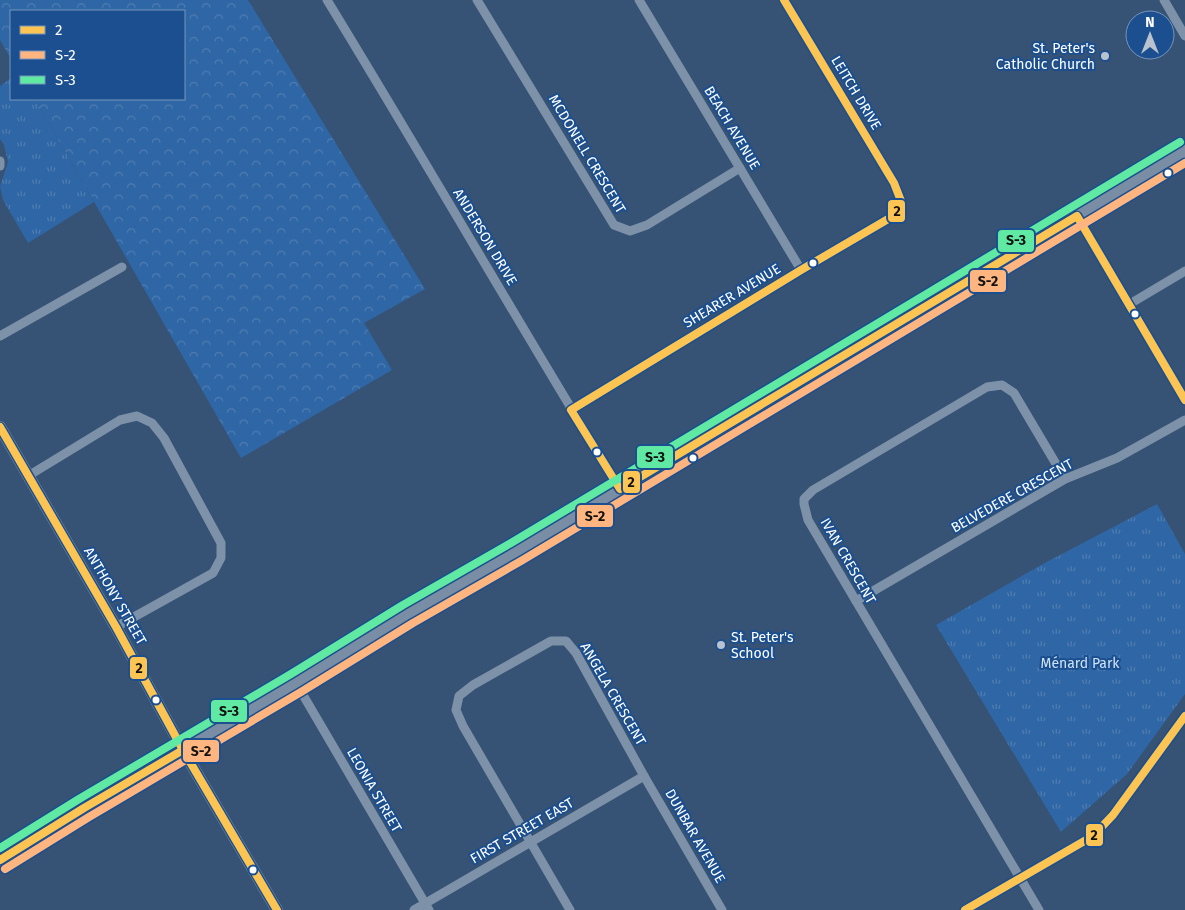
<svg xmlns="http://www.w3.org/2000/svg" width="1185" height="910" font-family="'Fira Sans',sans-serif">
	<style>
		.forest { fill: url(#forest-crowns) }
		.park { fill: url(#park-tufts) }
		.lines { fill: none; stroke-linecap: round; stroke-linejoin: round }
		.street { stroke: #7d92a8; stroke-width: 9 }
		.secondary { stroke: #798da4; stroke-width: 12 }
		.bus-1-casing { stroke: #1b4f8f; stroke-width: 11 }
		.bus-2-casing { stroke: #1b4f8f; stroke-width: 11 }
		.bus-3-casing { stroke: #1b4f8f; stroke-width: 11 }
		.bus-1 { stroke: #fcc553; stroke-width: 8 }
		.bus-2 { stroke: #ffb580; stroke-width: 8 }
		.bus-3 { stroke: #60e9a3; stroke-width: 8 }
		.poi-dot { fill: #b9c2ce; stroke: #1b4f8f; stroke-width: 2 }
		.bus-dot { fill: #fff; stroke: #1b4f8f; stroke-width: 2 }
		.labels { text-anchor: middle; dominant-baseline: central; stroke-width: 4; stroke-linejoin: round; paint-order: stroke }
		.poi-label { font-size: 14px; fill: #fff; stroke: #1b4f8f; text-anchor: end }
		.street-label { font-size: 14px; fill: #fff; stroke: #1b4f8f }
		.park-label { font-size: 14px; fill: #cfe3fa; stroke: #1b4f8f }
		.line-badge { stroke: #1b4f8f; stroke-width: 2 }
		.pale-badge-label { font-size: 14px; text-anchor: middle; font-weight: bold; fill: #111 }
	</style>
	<defs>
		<pattern id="forest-crowns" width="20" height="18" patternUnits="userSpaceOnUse" patternTransform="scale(1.25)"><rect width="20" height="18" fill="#2f66a5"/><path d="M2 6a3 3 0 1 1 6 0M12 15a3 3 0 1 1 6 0" fill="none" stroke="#4e7db2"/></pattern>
		<pattern id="park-tufts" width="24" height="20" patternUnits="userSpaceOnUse" patternTransform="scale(1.25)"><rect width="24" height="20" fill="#2f66a5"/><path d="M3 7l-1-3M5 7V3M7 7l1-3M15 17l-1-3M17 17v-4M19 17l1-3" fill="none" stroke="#4e7db2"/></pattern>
	</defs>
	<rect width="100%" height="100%" fill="#365274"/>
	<polygon class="forest" points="0,0 248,0 425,289 364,323 392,370 241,458 35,99 184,99 184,11 11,11 11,59 0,40"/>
	<g class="park">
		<polygon points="11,78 11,99 35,99 94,202 28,243 3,200 0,186 8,162 4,145 0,139 0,86"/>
		<polygon points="1157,504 1185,554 1185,694 1127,774 1061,832 936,625 1041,565"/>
	</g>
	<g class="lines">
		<g class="street">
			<path d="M 327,0 C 426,162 521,327 620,489"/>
			<polyline points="477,0 614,225 630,231 647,225 740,168"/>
			<polyline points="639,0 801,270"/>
			<polyline points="1164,0 1185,36"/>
			<polyline points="0,161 0,166"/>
			<polyline points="1077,216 1185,400"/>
			<polyline points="1128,305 1185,271"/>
			<polyline points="0,336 122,267"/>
			<polyline points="571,410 801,270 895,215 901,201 894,183 784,0"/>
			<polyline points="28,476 120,420 137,416 152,423 164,438 221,543 221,558 213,573 116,627"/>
			<polyline points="856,601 1065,479 1117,458 1185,420"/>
			<polyline points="296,683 429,910"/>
			<polyline points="414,910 644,776"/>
			<polyline points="570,910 463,726 456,710 459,696 473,685 551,641 566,641 576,653 644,776 722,910"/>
			<polyline points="965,910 1093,836 1113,815 1185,716"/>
			<polyline points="1039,910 808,520 804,504 804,499 813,490 987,387 1002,385 1014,393 1065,479"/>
		</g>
		<g class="secondary">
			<polyline points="0,427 116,627 183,750 277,910"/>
			<polyline points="0,860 84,808 296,683 408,614 516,552 620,489 1185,151"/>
		</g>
		<defs>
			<g id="bus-1">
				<polyline points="784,0 894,183 901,201 895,215 801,270 571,410 620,489 1077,216 1185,400"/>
				<polyline points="0,427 116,627 183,750 277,910"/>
				<polyline points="0,860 84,808 183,750"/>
				<polyline points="965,910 1093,836 1113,815 1185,716"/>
			</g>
			<polyline id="bus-2" points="5,869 89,817 301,692 413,623 521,561 1185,163"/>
			<polyline id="bus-3" points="0,848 79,799 291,674 403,605 511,543 1180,142"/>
		</defs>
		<use href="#bus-1" class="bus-1-casing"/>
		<use href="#bus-2" class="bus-2-casing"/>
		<use href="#bus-3" class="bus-3-casing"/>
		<use href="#bus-1" class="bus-1"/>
		<use href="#bus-2" class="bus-2"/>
		<use href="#bus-3" class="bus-3"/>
	</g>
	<g class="poi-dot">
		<circle cx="1105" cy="56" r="5"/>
		<circle cx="721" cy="645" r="5"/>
	</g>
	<g class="bus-dot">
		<circle cx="1168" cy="173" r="4.5"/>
		<circle cx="813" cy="263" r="4.5"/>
		<circle cx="1135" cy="314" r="4.5"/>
		<circle cx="597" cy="452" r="4.5"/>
		<circle cx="693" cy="458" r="4.5"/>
		<circle cx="156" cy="700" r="4.5"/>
		<circle cx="253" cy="870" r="4.5"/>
	</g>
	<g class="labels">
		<g class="poi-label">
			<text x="1095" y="48">St. Peter's<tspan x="1095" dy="16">Catholic Church</tspan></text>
			<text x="731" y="637" text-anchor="start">St. Peter's<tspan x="731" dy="16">School</tspan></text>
		</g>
		<g class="street-label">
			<text transform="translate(856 93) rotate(59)">LEITCH DRIVE</text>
			<text transform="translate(732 128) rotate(59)">BEACH AVENUE</text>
			<text transform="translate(587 154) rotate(59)">MCDONELL CRESCENT</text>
			<text transform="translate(485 237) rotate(59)">ANDERSON DRIVE</text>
			<text transform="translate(732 296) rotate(-31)">SHEARER AVENUE</text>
			<text transform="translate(1012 496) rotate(-29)">BELVEDERE CRESCENT</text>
			<text transform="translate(848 561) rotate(60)">IVAN CRESCENT</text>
			<text transform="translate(115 596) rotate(60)">ANTHONY STREET</text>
			<text transform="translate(613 694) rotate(60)">ANGELA CRESCENT</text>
			<text transform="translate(374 790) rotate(60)">LEONIA STREET</text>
			<text transform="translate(522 831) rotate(-30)">FIRST STREET EAST</text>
			<text transform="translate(695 836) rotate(60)">DUNBAR AVENUE</text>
		</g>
		<g class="park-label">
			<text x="1080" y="663">Ménard Park</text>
		</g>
	</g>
	<g class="line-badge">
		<rect x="887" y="199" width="19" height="24" rx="5" fill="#fcc553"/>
		<rect x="997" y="229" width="38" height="24" rx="5" fill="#60e9a3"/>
		<rect x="969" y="269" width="38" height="24" rx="5" fill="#ffb580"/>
		<rect x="636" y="445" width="38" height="24" rx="5" fill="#60e9a3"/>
		<rect x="622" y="470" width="19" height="24" rx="5" fill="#fcc553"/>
		<rect x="576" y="504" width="38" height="24" rx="5" fill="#ffb580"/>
		<rect x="129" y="656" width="19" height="24" rx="5" fill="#fcc553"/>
		<rect x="210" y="699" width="38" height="24" rx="5" fill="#60e9a3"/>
		<rect x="182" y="739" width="38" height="24" rx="5" fill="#ffb580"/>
		<rect x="1085" y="823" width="19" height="24" rx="5" fill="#fcc553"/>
	</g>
	<g class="pale-badge-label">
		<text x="897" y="216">2</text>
		<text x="1016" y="245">S-3</text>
		<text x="988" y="286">S-2</text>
		<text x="655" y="462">S-3</text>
		<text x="631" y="487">2</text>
		<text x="595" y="521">S-2</text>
		<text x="139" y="673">2</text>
		<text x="229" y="716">S-3</text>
		<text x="201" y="756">S-2</text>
		<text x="1094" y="840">2</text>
	</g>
	<rect x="10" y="10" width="175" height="90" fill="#1b4f8f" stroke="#7695bc"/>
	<rect x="20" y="26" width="25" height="8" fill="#fcc553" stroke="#7695bc"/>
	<text x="55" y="35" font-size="15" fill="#ffffff">2</text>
	<rect x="20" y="51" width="25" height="8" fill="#ffb580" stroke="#7695bc"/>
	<text x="55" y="60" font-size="15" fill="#ffffff">S-2</text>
	<rect x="20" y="76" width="25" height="8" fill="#60e9a3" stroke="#7695bc"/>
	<text x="55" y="85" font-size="15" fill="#ffffff">S-3</text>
	<g transform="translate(1150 35)"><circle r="24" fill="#1b4f8f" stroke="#7695bc"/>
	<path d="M0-4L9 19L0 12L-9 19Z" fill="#b9c2ce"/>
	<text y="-8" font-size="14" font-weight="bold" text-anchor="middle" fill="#ffffff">N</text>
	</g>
</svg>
